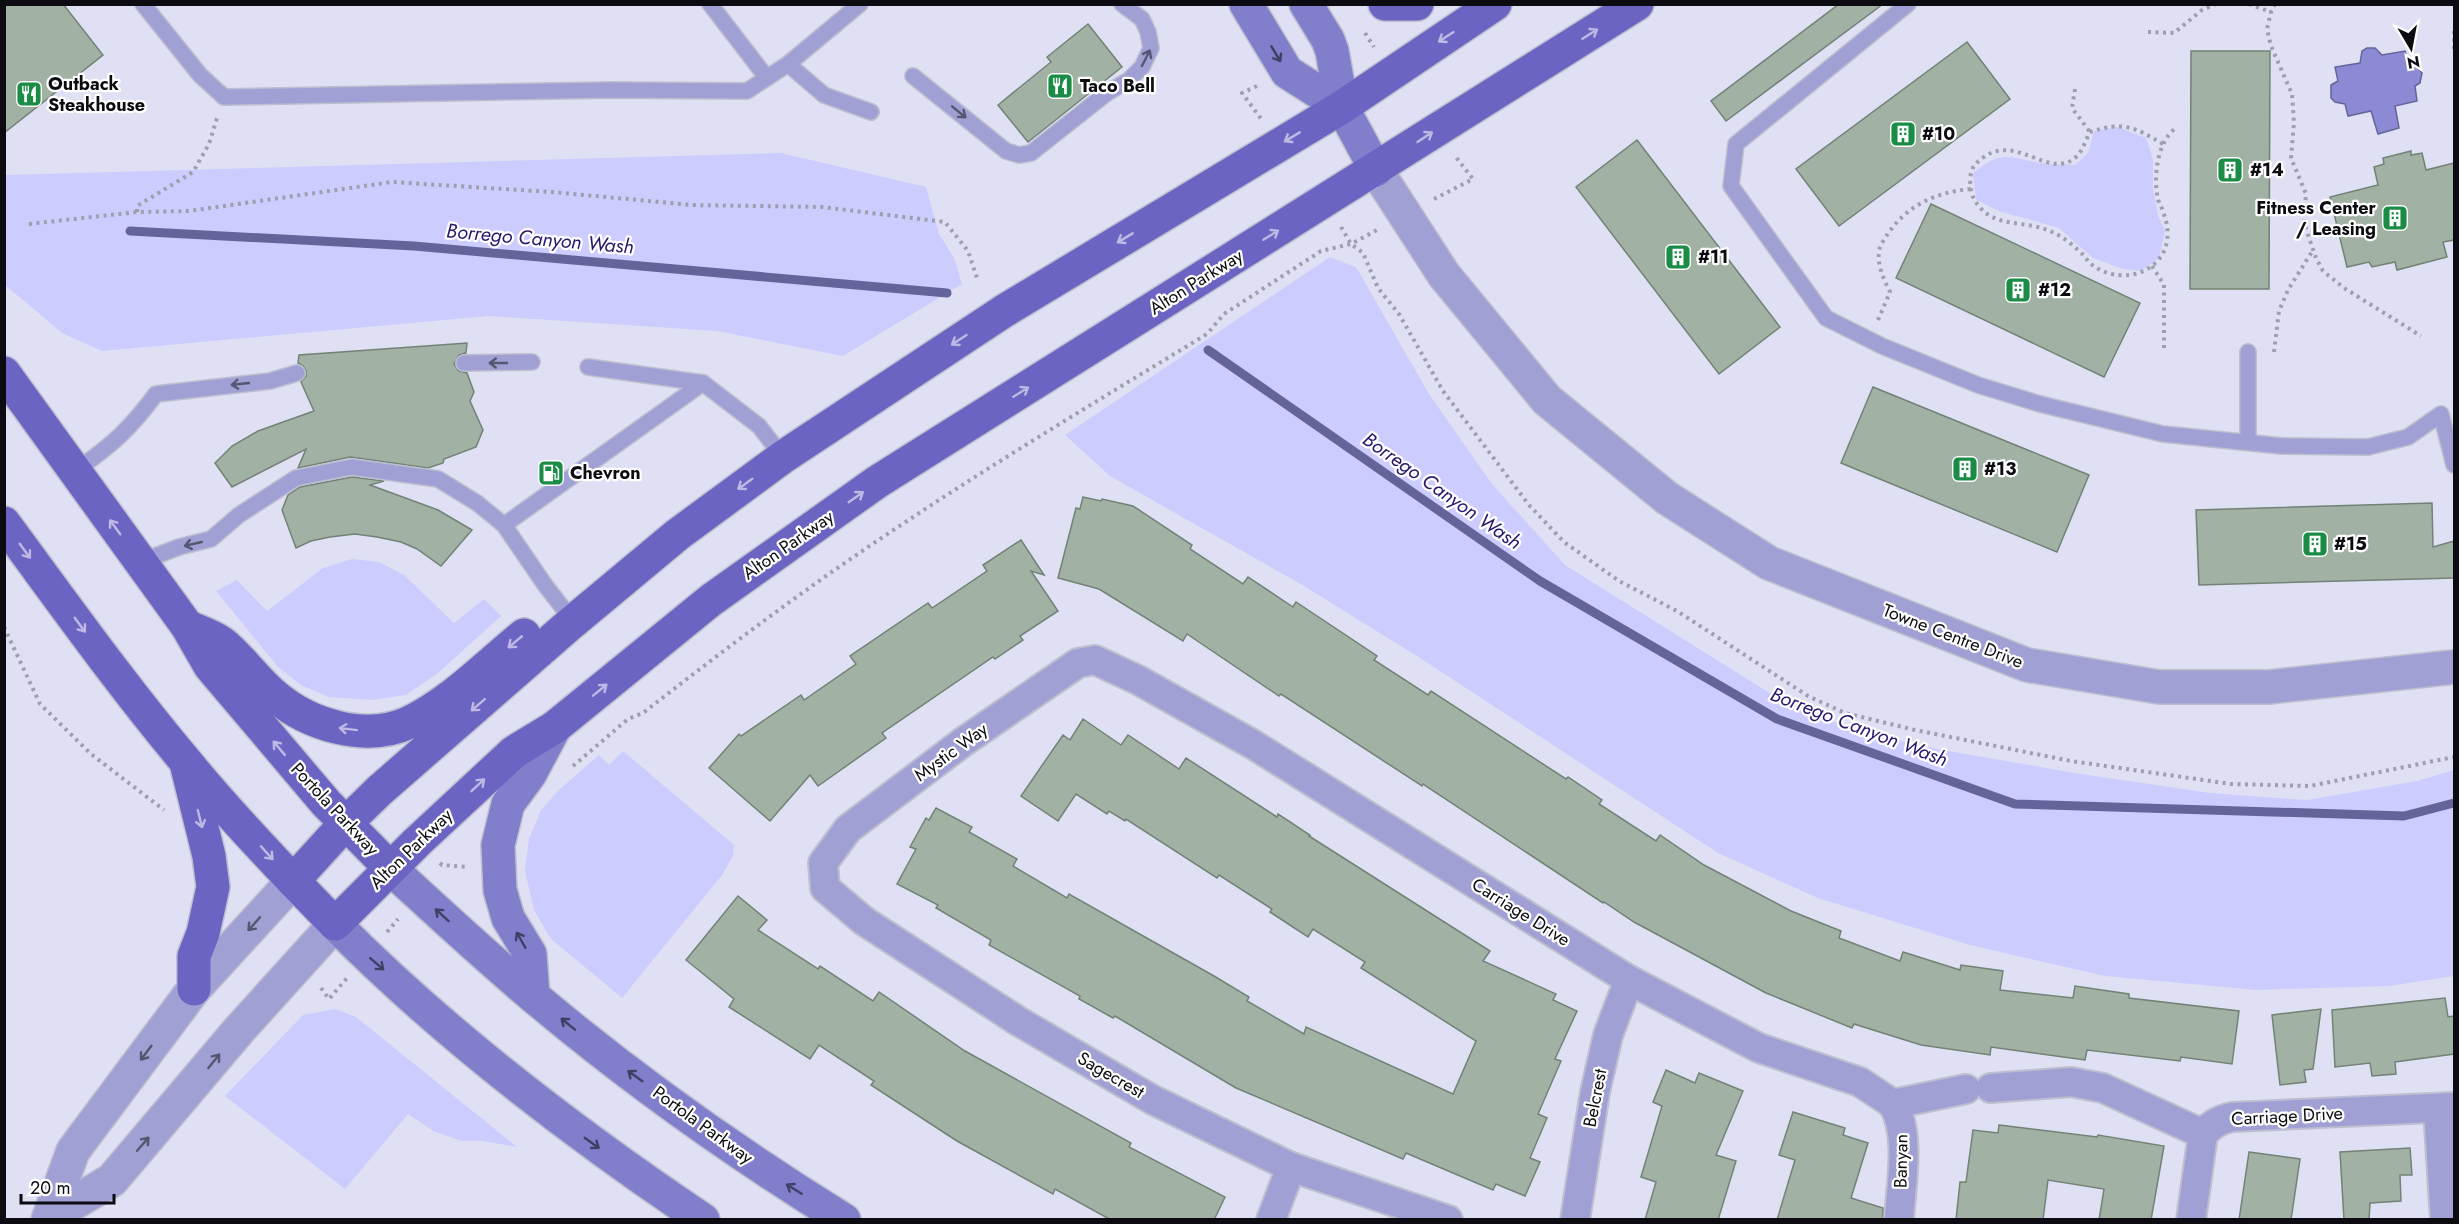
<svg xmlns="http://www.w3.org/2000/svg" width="2459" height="1224" font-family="Jost,sans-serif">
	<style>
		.green { fill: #cccdfe }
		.water { fill: #8c8ad4; stroke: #65649a; stroke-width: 1.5 }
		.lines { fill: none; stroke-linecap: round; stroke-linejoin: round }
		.stream { stroke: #65649a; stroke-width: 9 }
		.building { fill: #a1b1a4; stroke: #738276; stroke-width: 1.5 }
		.service-casing { stroke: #bdbecf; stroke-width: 18 }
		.minor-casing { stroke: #bdbecf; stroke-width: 32 }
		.tertiary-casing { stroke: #bdbecf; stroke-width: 36 }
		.secondary-casing { stroke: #bdbecf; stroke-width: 36 }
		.primary-casing { stroke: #bdbecf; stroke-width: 36 }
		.path { stroke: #9e9ead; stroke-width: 4; stroke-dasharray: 3 4.5; stroke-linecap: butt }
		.service { stroke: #a0a0d4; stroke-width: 15 }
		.minor { stroke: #a0a0d4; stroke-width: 28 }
		.tertiary { stroke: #a0a0d4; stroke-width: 33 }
		.secondary { stroke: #817ecb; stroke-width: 33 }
		.primary { stroke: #6c64c3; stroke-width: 33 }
		.oneway { stroke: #bdb9e4 }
		.oneway2 { stroke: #403f65 }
		.oneway3 { stroke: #565672 }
		.labels { text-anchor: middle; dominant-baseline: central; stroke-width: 4.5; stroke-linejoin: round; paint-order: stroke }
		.poi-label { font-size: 18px; font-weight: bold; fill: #0b0b11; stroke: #fff; text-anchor: start }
		.street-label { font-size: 18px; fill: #0b0b11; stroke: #fff }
		.water-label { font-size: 20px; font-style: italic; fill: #2a176d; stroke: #fff }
	</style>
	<rect width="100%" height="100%" fill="#dfe0f3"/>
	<g class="green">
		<path d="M 2118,127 L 2146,138 L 2153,159 L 2153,188 L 2158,216 L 2165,231 L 2159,258 L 2141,271 L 2123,269 L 2093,258 L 2059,228 L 1999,211 L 1976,200 L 1973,173 C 2004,149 2007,158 2041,163 C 2052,165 2064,164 2075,165 L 2088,153 L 2094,131 Z"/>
		<polygon points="781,153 926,187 939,234 954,258 962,284 843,356 717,331 489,316 102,351 62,333 5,285 5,175"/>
		<polygon points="1330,257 1356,267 1429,394 1492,484 1565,565 1792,707 1859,731 1937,749 2075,773 2210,793 2307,800 2417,781 2454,770 2454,976 2389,986 2256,990 2105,976 1970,945 1818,898 1718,853 1420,658 1304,586 1110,476 1065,435"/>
		<polygon points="352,559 379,562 404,575 454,623 484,599 501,616 438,673 406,695 372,700 329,697 301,685 278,667 216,591 237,580 267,611 323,568"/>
		<polygon points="623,751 734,845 733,856 722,875 622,998 551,939 534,910 525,871 529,839 541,810 559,790 599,755 609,765"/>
		<polygon points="336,1009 356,1017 517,1147 483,1141 462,1141 435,1132 408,1114 345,1189 225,1096 303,1015"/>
	</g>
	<polygon class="water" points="2367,48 2375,48 2382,55 2405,51 2409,64 2415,64 2422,73 2420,83 2415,86 2417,101 2395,106 2399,128 2378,134 2371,111 2348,116 2345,104 2335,102 2331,98 2331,85 2338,81 2335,67 2360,63 2362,51"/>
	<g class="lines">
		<g class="stream">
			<polyline points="130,231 414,246 947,293"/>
			<polyline points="1208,350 1540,581 1777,719 2015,804 2404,816 2454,803"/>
		</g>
	</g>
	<g class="building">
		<polygon points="4,4 63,4 103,55 4,133"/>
		<polygon points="1839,4 1883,4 1726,121 1711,101"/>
		<polygon points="1088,24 1122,67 1028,142 998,105 1051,62 1047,57"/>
		<polygon points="1967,42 2010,99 1839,226 1796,169"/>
		<polygon points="2191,51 2270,51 2269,289 2190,289"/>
		<polygon points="1637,140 1780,327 1719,374 1576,187"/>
		<polygon points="2411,151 2411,155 2422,153 2426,170 2454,163 2454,240 2443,242 2447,257 2397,270 2395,262 2372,267 2369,262 2347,267 2330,197 2378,185 2374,167 2384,164 2383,158"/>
		<polygon points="1931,204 2140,303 2104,377 1896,278"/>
		<polygon points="467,343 466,353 459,355 454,364 459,371 467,373 474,392 470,401 483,430 476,447 444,459 443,463 428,468 350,457 298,468 306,449 232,487 215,463 232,446 258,431 314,411 301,382 306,376 306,371 303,366 298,363 299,355"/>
		<polygon points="1873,387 2089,475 2057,552 1841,463"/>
		<polygon points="352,477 384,481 370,485 438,510 472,530 441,566 417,549 401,542 377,537 355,534 330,537 311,541 296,548 282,510 288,495 300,487"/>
		<polygon points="1083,497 1101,501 1102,499 1133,506 1192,545 1190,549 1243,584 1248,577 1293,607 1296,602 1377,656 1374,660 1428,695 1431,691 1566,779 1568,777 1602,800 1599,804 1656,841 1660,835 1704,865 1791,911 1841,931 1839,938 1900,961 1903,952 1960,970 1961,965 2003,971 2000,990 2073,998 2075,986 2129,994 2129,998 2239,1011 2232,1064 2181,1057 2180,1061 2087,1050 2085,1060 1991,1047 1990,1055 1921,1045 1854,1024 1852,1028 1766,993 1634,922 1604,902 1603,903 1423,784 1422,786 1281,694 1279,696 1187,634 1183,641 1099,589 1058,578 1076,508 1080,509"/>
		<polygon points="2432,503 2433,547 2454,541 2454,578 2199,585 2196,510"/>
		<polygon points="1021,540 1044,575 1031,571 1058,611 1020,636 1023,640 995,659 993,657 882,733 886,738 818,786 810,775 770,821 709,768 739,734 741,736 801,695 804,700 856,664 850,656 928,603 932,608 987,571 983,565"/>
		<polygon points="1083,719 1121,745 1128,735 1179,769 1186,758 1277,817 1278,814 1310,835 1309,836 1490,951 1483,961 1556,994 1553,1000 1577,1011 1555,1059 1561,1061 1538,1114 1547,1118 1530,1158 1540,1162 1525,1196 1496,1184 1493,1190 1406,1153 1403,1159 1236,1088 1115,1016 1113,1018 1079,999 1080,996 989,945 991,940 936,908 938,905 897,884 916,849 910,847 926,818 929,820 936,808 972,827 969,832 1017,859 1013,866 1067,898 1069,894 1214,976 1249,997 1247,1001 1304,1034 1306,1027 1453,1094 1476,1041 1361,968 1365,962 1313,929 1308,937 1270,912 1272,909 1219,875 1217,878 1126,819 1125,821 1109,811 1107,814 1076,794 1058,821 1021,796 1063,735 1070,740"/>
		<polygon points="738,896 767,920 758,930 818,969 820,966 873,1001 879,992 965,1051 1131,1143 1129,1147 1225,1197 1214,1220 1111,1220 1055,1189 1053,1194 957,1141 871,1085 874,1081 819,1045 810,1059 729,1007 734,999 686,960"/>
		<polygon points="2445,998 2448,1017 2454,1016 2454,1054 2395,1062 2396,1074 2372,1076 2370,1063 2335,1067 2332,1010"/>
		<polygon points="2321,1009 2313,1069 2304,1070 2306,1082 2280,1085 2272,1015"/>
		<polygon points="1666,1070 1695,1083 1699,1073 1743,1091 1716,1155 1736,1161 1718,1220 1645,1220 1656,1182 1641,1177 1662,1106 1653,1102"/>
		<polygon points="1793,1112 1845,1128 1843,1135 1868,1143 1851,1198 1883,1208 1883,1220 1777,1220 1795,1160 1779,1155"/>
		<polygon points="1999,1125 2097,1137 2098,1135 2164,1146 2151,1220 2099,1220 2104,1189 2048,1180 2043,1220 1956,1220 1960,1182 1966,1182 1973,1130 1998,1133"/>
		<polygon points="2410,1148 2412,1175 2400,1175 2401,1201 2370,1203 2369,1220 2344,1220 2340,1152"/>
		<polygon points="2249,1152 2300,1159 2291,1220 2239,1220"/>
	</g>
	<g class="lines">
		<defs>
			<g id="service">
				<polyline points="143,4 200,75 224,97 611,90 747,91 788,64"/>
				<polyline points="710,4 767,78"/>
				<polyline points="860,4 788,64 824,95 871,112"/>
				<polyline points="1908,4 1736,144 1731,186 1826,318 1882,346 1978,385 2040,404 2163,434 2282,446 2368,447 2408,437 2441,414 2454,465"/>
				<polyline points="913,76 1006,151 1019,155 1031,153 1107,93 1129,80 1142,67 1151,48 1148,32 1142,19 1122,4"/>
				<polyline points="2248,352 2248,442"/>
				<polyline points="464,363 532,362"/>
				<polyline points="588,367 703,383 759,426 783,457"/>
				<path d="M 75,471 C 112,445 129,430 156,394 L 270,381 L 297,373"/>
				<polyline points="504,525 703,383"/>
				<polyline points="140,562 179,547 211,539 239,515 296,478 352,467 438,479 477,503 504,525 545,585 573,621"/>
			</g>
			<g id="minor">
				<path d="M 1991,1088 L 2071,1082 L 2103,1088 L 2203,1134 C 2212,1124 2219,1120 2232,1117 L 2454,1107"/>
				<path d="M 1893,1104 C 1911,1134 1901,1185 1899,1220"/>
				<polyline points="2438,1109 2445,1220"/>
				<polyline points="1271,1220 1291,1167"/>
				<polyline points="1448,1220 1291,1167 1153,1100 1018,1021 864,921 825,888 823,863 848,829 963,742 1078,663 1095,660 1138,680 1254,745 1629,980 1759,1048 1860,1082 1893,1104 1966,1089"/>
				<polyline points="1575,1220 1595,1092 1608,1035 1629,980"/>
				<polyline points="2191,1220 2203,1134"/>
			</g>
			<g id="tertiary">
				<polyline points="1376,170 1444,275 1547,400 1667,498 1769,563 2027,665 2159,687 2269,687 2454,667"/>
				<polyline points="49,1218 112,1180 239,1030 335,924"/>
				<polyline points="48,1220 73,1151 194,989 293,881"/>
			</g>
			<g id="secondary">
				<polyline points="1246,4 1287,72 1342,107"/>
				<polyline points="1306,4 1328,40 1332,51 1342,107 1376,170"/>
				<path d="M 390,868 C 437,911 484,955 533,996 C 630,1078 736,1153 844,1220"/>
				<path d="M 335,924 C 446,1036 572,1132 703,1220"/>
				<polyline points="533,996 530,954 508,918 500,890 498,845 508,804 530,774 555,727"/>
			</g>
			<g id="primary">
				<polyline points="1385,4 1417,4"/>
				<polyline points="4,373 187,626 210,666 326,803 390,868"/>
				<path d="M 4,523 C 64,604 122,686 187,763 C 233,819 284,872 335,924 L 417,842 L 514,752 L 555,727 L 711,600 L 877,482 L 1637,4"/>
				<path d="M 187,626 C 199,632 217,637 227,647 C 244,662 257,681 275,696 C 309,725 365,742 408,723 C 451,703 487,665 524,635"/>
				<polyline points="187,767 209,856 213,887 203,933 194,956 194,989"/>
				<polyline points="293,881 345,824 380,790 569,625 677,535 783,457 1004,311 1342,107 1495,4"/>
			</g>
		</defs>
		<use href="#service" class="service-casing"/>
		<use href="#minor" class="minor-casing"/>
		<use href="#tertiary" class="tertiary-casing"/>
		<use href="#secondary" class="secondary-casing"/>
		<use href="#primary" class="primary-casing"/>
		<g class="path">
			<polyline points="2249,4 2271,12"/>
			<polyline points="2275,4 2271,12 2267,29 2271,46 2292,94 2294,123 2291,158 2306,194 2304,223 2316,258 2323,271 2344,288 2421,336"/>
			<polyline points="2454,31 2454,52"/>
			<polyline points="2148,32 2174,33 2202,10 2216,4"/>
			<polyline points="1365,33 1374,47"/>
			<polyline points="1257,86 1242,93 1262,120"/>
			<polyline points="2075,89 2072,108 2090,132"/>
			<path d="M 2163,144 C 2134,127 2124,121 2090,132 C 2086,139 2083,150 2077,156 C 2051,182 2017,133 1984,157 C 1979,161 1974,164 1972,170 C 1969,177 1970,190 1973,197 C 1990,231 2023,218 2052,232 C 2061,236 2071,243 2078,250 C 2083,254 2086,259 2090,263 C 2107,278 2135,280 2153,265 C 2169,253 2171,230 2163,212 C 2162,207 2159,204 2158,199 C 2153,178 2157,141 2176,128"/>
			<polyline points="1434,199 1473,179 1455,156"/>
			<polyline points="137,212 137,206 193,172 209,144 217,118"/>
			<polyline points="29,224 137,212 189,211 392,182 552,192 692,205 822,207 945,222 968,251 978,281"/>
			<polyline points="1341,227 1351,244 1363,253 1378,288 1399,314 1443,391 1529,505 1564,542 1619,581 1677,611 1808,696 1845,713 1915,730 2071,761 2231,784 2310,786 2454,757"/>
			<polyline points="2152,266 2164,285 2164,351"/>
			<path d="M 1878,320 L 1890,292 C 1884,280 1877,265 1879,251 C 1880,245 1884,240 1887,235 C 1907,205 1936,192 1971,189"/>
			<polyline points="2274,352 2279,311 2288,290 2313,250"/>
			<polyline points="4,627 40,704 91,754 164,810"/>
			<path d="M 573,766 L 628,719 L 643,713 C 720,653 799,593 880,539 C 987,467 1097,401 1207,334 L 1224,314 L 1321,251 L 1351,244 L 1377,230"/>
			<polyline points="440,863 442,865 467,867"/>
			<polyline points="387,932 398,919"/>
			<polyline points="321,988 329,999 347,978"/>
		</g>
		<use href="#service" class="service"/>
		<use href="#minor" class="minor"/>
		<use href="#tertiary" class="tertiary"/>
		<use href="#secondary" class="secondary"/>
		<use href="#primary" class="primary"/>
	</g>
	<defs><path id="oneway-shaft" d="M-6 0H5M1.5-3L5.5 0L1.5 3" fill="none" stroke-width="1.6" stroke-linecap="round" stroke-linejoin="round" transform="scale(1.5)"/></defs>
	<g class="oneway">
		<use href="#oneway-shaft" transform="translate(1590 34) rotate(-32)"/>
		<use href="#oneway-shaft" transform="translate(1446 37) rotate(147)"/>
		<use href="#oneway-shaft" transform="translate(1292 137) rotate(149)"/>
		<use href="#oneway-shaft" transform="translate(1425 137) rotate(-34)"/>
		<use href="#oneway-shaft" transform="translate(1271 235) rotate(-32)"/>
		<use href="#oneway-shaft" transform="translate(1125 238) rotate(149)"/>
		<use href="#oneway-shaft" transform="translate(959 340) rotate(147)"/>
		<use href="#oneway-shaft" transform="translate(1021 392) rotate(-32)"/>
		<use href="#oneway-shaft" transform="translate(745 484) rotate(144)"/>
		<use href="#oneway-shaft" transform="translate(856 497) rotate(-35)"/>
		<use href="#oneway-shaft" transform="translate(115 527) rotate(-126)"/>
		<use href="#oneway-shaft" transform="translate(25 551) rotate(54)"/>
		<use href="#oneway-shaft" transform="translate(80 625) rotate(54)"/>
		<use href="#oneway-shaft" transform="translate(515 642) rotate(140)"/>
		<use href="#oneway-shaft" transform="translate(600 690) rotate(-39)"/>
		<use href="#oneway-shaft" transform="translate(478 705) rotate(139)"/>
		<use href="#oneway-shaft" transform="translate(348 729) rotate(-173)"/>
		<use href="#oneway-shaft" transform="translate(279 748) rotate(-130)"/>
		<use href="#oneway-shaft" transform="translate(478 785) rotate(-43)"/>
		<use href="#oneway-shaft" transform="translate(200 819) rotate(76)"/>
		<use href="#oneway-shaft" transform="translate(267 853) rotate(48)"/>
	</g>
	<g class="oneway2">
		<use href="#oneway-shaft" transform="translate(1276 54) rotate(59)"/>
		<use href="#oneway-shaft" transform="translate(442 915) rotate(-138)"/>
		<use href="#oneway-shaft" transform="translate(521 940) rotate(-120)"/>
		<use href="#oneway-shaft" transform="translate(377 964) rotate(41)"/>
		<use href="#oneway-shaft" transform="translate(568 1024) rotate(-141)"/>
		<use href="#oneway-shaft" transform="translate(635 1076) rotate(-144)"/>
		<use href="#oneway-shaft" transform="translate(592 1143) rotate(36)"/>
		<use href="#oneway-shaft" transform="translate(794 1189) rotate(-148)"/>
	</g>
	<g class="oneway3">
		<use href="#oneway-shaft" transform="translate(1146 58) rotate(-63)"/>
		<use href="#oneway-shaft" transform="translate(959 112) rotate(39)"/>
		<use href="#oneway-shaft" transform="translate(498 363) rotate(180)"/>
		<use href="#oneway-shaft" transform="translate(240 384) rotate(174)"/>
		<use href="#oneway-shaft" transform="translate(193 544) rotate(167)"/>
		<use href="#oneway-shaft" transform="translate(254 924) rotate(132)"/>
		<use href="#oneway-shaft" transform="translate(146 1053) rotate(127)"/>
		<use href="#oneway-shaft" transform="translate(214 1061) rotate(-51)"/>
		<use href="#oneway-shaft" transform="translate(143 1144) rotate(-49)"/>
	</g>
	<defs>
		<symbol id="restaurant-square" viewBox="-11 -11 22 22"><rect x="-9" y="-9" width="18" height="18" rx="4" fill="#1b8c45" stroke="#fff"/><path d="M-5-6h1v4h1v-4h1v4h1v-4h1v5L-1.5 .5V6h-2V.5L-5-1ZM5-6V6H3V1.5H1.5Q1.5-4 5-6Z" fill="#fff"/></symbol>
		<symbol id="building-square" viewBox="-11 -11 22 22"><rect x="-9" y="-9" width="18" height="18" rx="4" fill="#1b8c45" stroke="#fff"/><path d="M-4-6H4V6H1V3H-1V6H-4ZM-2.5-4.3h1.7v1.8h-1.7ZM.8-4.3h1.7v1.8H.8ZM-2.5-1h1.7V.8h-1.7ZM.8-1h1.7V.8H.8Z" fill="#fff"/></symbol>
		<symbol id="fuel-square" viewBox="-11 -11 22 22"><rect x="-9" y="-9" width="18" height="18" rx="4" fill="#1b8c45" stroke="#fff"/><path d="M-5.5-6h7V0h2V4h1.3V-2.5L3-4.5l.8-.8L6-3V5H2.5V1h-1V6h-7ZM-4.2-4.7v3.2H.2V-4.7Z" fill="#fff"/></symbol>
	</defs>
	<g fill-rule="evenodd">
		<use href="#restaurant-square" x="1045" y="71" width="30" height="30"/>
		<use href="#restaurant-square" x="14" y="79" width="30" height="30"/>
		<use href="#building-square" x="1888" y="119" width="30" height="30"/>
		<use href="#building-square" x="2215" y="155" width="30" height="30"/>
		<use href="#building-square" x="2380" y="203" width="30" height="30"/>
		<use href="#building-square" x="1663" y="242" width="30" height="30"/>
		<use href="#building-square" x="2003" y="275" width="30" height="30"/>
		<use href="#building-square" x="1950" y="454" width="30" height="30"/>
		<use href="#fuel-square" x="536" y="458" width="30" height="30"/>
		<use href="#building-square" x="2300" y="529" width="30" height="30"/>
	</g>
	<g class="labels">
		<g class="poi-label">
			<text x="48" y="84">Outback<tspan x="48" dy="21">Steakhouse</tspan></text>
			<text x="1080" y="86">Taco Bell</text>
			<text x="1922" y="134">#10</text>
			<text x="2250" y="170">#14</text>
			<text x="2376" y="208" text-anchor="end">Fitness Center<tspan x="2376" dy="21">/ Leasing</tspan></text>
			<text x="1698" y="257">#11</text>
			<text x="2038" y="290">#12</text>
			<text x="1984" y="469">#13</text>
			<text x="570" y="473">Chevron</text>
			<text x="2334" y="544">#15</text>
		</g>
		<g class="street-label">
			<text transform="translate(1196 282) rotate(-32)">Alton Parkway</text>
			<text transform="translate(788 545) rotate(-35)">Alton Parkway</text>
			<text transform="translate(1953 636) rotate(21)">Towne Centre Drive</text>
			<text transform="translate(951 752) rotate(-36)">Mystic Way</text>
			<text transform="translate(335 809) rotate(47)">Portola Parkway</text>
			<text transform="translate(411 849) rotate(-44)">Alton Parkway</text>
			<text transform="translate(1521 912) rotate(32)">Carriage Drive</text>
			<text transform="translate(1111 1075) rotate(30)">Sagecrest</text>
			<text transform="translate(1595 1098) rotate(-79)">Belcrest</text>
			<text transform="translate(2287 1116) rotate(-3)">Carriage Drive</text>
			<text transform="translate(703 1125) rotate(36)">Portola Parkway</text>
			<text transform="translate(1901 1161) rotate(-89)">Banyan</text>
		</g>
		<g class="water-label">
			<text transform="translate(540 239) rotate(5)">Borrego Canyon Wash</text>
			<text transform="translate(1442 491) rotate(35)">Borrego Canyon Wash</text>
			<text transform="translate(1859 727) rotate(21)">Borrego Canyon Wash</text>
		</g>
	</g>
	<rect width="2459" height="1224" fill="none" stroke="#0b0b11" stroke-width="12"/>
	<g transform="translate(2411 48) rotate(170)" stroke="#ffffff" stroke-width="4.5" paint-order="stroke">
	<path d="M0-4.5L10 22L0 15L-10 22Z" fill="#0b0b11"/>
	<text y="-9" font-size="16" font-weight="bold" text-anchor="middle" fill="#0b0b11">N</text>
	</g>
	<path d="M21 1194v9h93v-9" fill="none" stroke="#0b0b11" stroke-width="3"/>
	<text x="30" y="1194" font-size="18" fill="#0b0b11" stroke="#ffffff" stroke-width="4.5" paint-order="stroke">20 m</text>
</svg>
